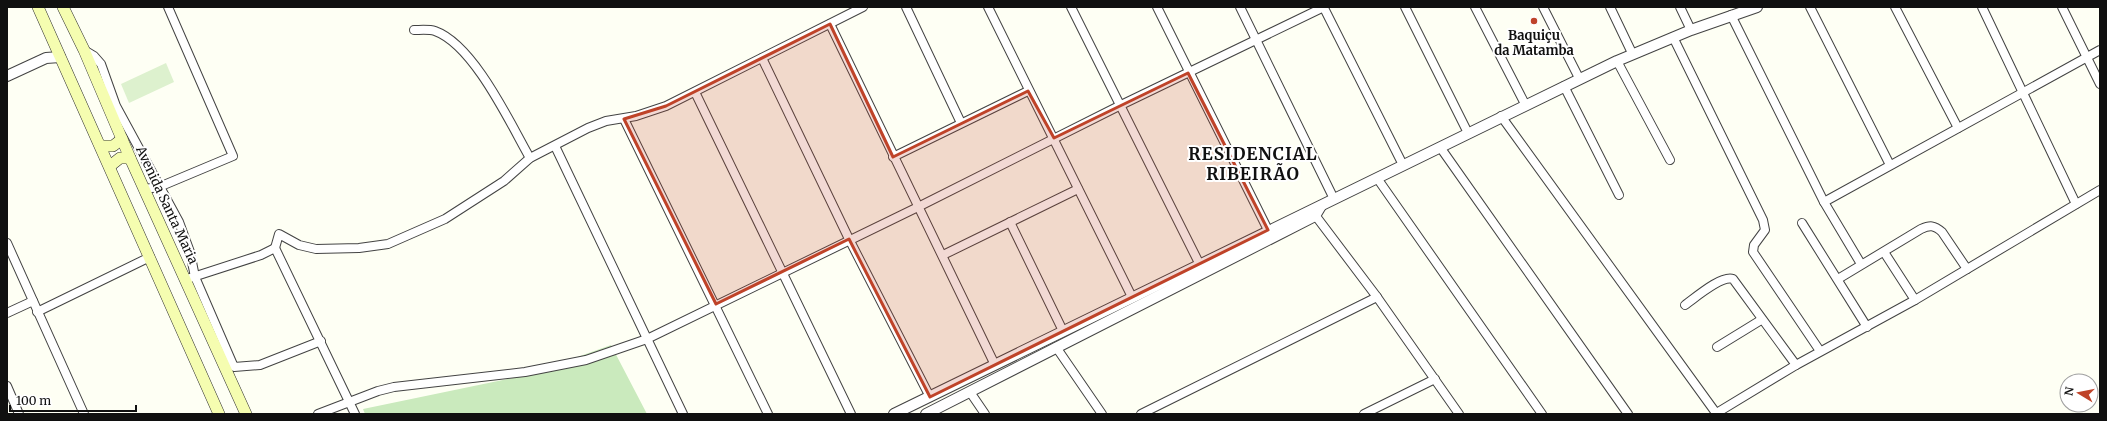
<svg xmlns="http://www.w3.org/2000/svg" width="2107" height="421" font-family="Merriweather,serif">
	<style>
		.green { fill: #caeabd }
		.pitch { fill: #ddf1ce }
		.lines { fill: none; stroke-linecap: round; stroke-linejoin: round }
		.minor-casing { stroke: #434343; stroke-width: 10 }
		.tertiary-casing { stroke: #434343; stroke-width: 12 }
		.secondary-casing { stroke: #323232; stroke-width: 12 }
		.minor { stroke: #fff; stroke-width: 8 }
		.tertiary { stroke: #fff; stroke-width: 10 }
		.secondary { stroke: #f5fdb0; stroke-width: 11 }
		.marked { fill: #bf4329; fill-opacity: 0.2; stroke: #bf4329; stroke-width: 3; stroke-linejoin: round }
		.poi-dot { fill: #bf4329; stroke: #fff; stroke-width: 1.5 }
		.labels { text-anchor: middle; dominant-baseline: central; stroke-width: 4; stroke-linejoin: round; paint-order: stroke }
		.poi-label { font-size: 13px; font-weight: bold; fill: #101010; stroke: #fff }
		.street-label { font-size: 13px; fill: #101010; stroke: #fff }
		.district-label { font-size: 17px; font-weight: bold; letter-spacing: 1px; fill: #101010; stroke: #fff }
	</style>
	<rect width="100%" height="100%" fill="#fefff4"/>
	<polygon class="green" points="611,345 647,414 365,414 363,409 527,375"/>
	<polygon class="pitch" points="166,63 174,82 129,103 121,84"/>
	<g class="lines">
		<defs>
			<g id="minor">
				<polyline points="906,7 961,123"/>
				<polyline points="988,7 1132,297"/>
				<polyline points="1071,7 1199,263"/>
				<polyline points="1157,7 1268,230"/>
				<polyline points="1240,7 1334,199"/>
				<polyline points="1405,7 1468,133"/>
				<polyline points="1475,7 1525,104"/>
				<polyline points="1543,7 1579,78"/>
				<polyline points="1610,7 1632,53"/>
				<polyline points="1680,7 1691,30"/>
				<polyline points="1810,7 1890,165"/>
				<polyline points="1895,7 1958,128"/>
				<polyline points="1982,7 2076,204"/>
				<polyline points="2062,7 2100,84"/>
				<polyline points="1324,8 1403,165"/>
				<polyline points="1731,15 1824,202 2100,50"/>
				<polyline points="830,24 995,365"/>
				<path d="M 414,30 C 420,30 429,29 435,31 C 474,45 510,123 530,158"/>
				<polyline points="1673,37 1763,220 1765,230 1754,245 1753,252 1820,351"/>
				<polyline points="84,50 94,56 101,64 116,106 179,222 190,252 195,277 234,367 260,365 321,341"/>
				<polyline points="762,58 849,239 930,397"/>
				<polyline points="1617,61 1670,160"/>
				<polyline points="1564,86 1619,195"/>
				<polyline points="695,92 851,414"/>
				<polyline points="1501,116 1716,413"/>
				<polyline points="624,119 768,414"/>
				<polyline points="555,146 683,414"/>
				<polyline points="1440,147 1628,414"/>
				<polyline points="893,157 1028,91"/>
				<polyline points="1377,178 1542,414"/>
				<polyline points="144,189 159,187 233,156 168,7"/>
				<polyline points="1824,202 1861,264"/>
				<polyline points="1312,211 1377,297 1459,414"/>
				<polyline points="1010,222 1063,331"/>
				<polyline points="1802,223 1867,327"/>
				<polyline points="7,243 84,414"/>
				<polyline points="275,248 279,234 299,245 316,249 359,248 388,244 445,219 504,181 530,158 588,128 606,121 636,116 666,106 863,7"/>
				<polyline points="1884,252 1915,300"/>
				<polyline points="943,255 1078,189"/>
				<polyline points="190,278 261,255 275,248 355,414"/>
				<path d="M 1838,279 L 1921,229 C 1930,225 1934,225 1942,232 L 1967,269"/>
				<path d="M 1685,305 C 1695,298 1721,275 1733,279 L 1796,365"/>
				<polyline points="37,312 150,257"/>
				<polyline points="7,313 33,301"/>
				<polyline points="1056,347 1102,414"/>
				<polyline points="1717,347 1761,320"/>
				<polyline points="7,386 19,414"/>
				<polyline points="970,392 985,414"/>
				<polyline points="318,414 378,391 394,387 525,372 586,360 647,339 918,207 1121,105 1324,7"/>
				<polyline points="1141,414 1377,297"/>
				<polyline points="1364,414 1435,379"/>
				<polyline points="1715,414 1796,365 1915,300 2100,190"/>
			</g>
			<g id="tertiary">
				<polyline points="7,76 46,58 60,57"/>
				<polyline points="894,414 1617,61 1691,30 1757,7"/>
				<polyline points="926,414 1315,216 1321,206"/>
			</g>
			<g id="secondary">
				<polyline points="38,7 219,414"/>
				<polyline points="63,7 84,50 130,158 246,414"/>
				<polyline points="101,146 113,146 122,139"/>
				<polyline points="110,166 120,158 130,158"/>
			</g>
		</defs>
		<use href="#minor" class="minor-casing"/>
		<use href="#tertiary" class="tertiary-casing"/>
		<use href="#secondary" class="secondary-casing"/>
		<use href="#minor" class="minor"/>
		<use href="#tertiary" class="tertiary"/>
		<use href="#secondary" class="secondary"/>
	</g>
	<path class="marked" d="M 830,24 L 893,157 L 1028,91 L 1054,138 L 1188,73 L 1268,230 L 930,397 L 849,239 L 716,304 L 624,119 L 666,106 Z"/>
	<circle class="poi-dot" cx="1534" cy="21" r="4"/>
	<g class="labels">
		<g class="poi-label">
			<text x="1534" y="35">Baquiçu<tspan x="1534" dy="15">da Matamba</tspan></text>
		</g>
		<g class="street-label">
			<text transform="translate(167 205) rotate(65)">Avenida Santa Maria</text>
		</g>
		<g class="district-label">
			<text x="1253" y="154">RESIDENCIAL<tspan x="1253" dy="20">RIBEIRÃO</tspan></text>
		</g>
	</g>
	<rect width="2107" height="421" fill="none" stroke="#101010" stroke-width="16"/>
	<g transform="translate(2079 393) rotate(280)"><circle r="19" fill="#ffffff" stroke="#9f9f9f"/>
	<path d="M0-3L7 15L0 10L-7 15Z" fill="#bf4329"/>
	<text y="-6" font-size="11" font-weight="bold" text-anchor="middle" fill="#101010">N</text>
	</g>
	<path d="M10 405v6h126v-6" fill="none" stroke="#101010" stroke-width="2"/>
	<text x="16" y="405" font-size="12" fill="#101010" stroke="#ffffff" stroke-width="3" paint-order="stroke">100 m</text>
</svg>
